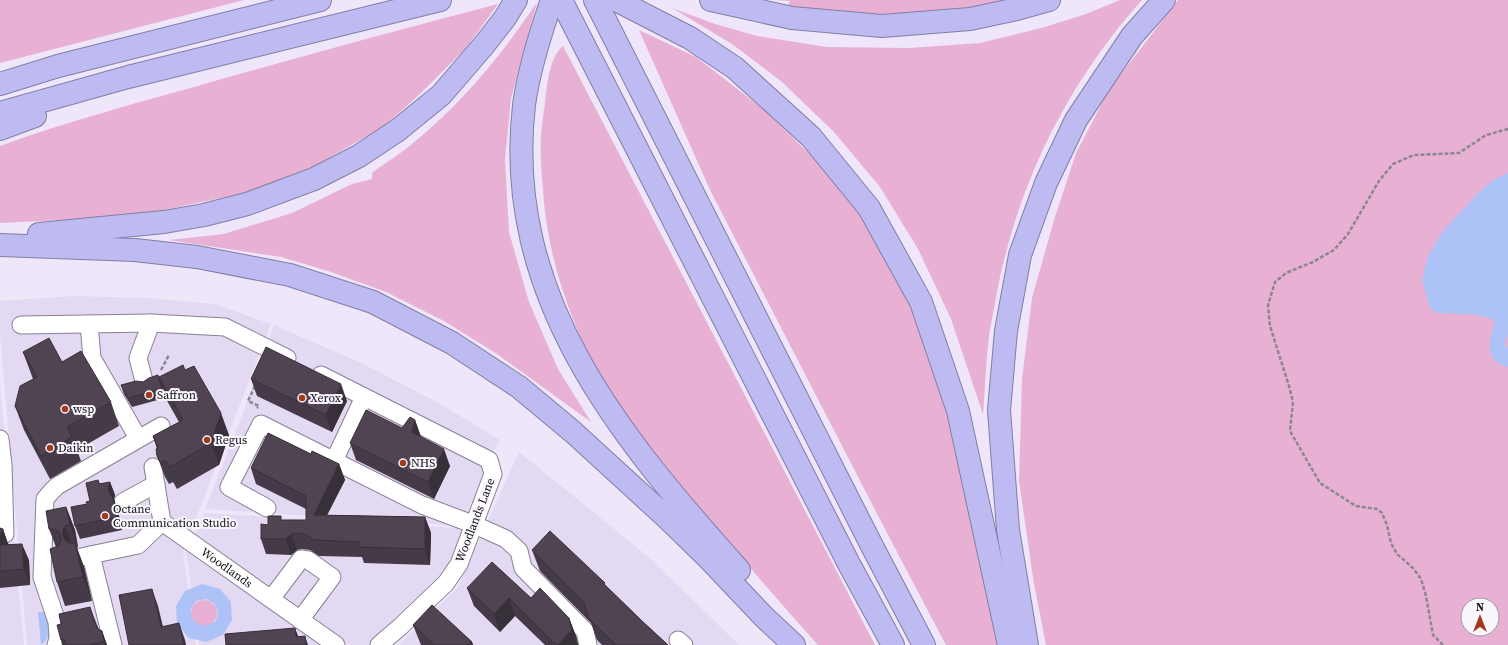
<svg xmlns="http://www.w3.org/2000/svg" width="1508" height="645" font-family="'Source Serif 4',serif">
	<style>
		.built { fill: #e4d9f3 }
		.green { fill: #e8b1d4; fill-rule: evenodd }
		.water { fill: #adc2f7; fill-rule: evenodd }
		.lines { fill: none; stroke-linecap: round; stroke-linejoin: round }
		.minor-casing { stroke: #888092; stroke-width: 19 }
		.highway-casing { stroke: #817ea5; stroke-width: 24 }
		.path { stroke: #8c8593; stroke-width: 2.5; stroke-dasharray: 4 2; stroke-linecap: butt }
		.minor { stroke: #fff; stroke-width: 17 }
		.highway { stroke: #bebbf3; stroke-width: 22 }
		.wall { fill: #453a47 }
		.shaded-wall { fill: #383039 }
		.building { fill: #504452; stroke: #383039 }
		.poi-dot { fill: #a23a1d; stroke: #f9f6fe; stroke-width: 1.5 }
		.labels { text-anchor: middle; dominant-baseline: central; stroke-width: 4; stroke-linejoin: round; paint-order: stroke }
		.poi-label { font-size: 12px; fill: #110e14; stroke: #f9f6fe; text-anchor: start }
		.street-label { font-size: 12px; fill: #110e14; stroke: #f9f6fe }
	</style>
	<rect width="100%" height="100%" fill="#efe6fa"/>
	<g class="built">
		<polygon points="75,296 147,298 215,304 271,324 183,552 196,645 27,645 0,335 0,301"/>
		<polygon points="274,325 361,363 437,402 500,440 489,460 462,526 205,509 240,421"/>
		<polygon points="0,384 24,645 0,645"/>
		<polygon points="519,452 650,558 739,645 399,645 458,587"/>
		<polygon points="204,513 460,528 462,538 451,564 404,616 370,645 353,645 339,642 193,539"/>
		<polygon points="189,546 326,645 199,645 186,552"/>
	</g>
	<g class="green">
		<polygon points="0,0 244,0 0,63"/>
		<path d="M 775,0 L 1017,0 C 970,9 923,17 875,15 C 845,14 816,10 787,7 L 790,1 Z"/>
		<path d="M 1120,0 L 1142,0 C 1066,85 1017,185 996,297 C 994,310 991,323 989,336 C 986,362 985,388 983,414 L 951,319 L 918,249 L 880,187 L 834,132 L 782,82 L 732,44 L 672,8 L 715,24 L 757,36 L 827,47 L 909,48 L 980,43 L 1045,27 L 1086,14 Z"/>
		<path d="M 1178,0 L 1508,0 L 1508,645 L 1046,645 L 1034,584 L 1019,481 L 1022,379 L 1032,298 L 1054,220 L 1076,153 L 1109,90 ZM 1468,605 L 1492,605 L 1492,629 L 1468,629 Z"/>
		<path d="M 537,2 L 511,98 L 505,160 L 509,232 L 529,302 L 558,369 L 591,422 L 497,354 L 444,321 L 386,292 L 328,271 L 281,257 L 169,240 L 224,234 L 292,213 L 352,184 L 372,179 L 372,173 C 385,163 399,155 412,144 C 461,104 502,55 537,2 Z"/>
		<path d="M 498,4 L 466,48 L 420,94 L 382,128 L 314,166 L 244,193 L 159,211 L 85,219 L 0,223 L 0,146 C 63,123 129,105 194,87 C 295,58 397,30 498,4 Z"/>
		<polygon points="639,30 696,57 762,108 820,164 873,232 903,283 945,400 999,645 946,645 887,533 710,190"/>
		<path d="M 563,46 L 875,645 L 818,645 C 785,608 752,570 720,533 C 676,483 631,433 599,375 C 569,319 547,255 543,190 C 541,166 539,142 543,118 C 547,96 546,60 563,46 Z"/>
		<circle cx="204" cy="613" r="13"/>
	</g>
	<g class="water">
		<path d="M 1508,173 L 1508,335 L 1505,340 L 1505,345 L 1508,349 L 1508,367 C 1492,364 1487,351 1491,336 C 1492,330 1494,326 1494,320 L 1478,315 L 1437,313 L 1430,308 L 1422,280 L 1428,256 L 1443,231 L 1484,187 L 1497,178 Z"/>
		<path d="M 202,584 L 220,589 L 231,602 L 232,620 L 223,635 L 206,642 L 189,638 L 177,624 L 176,606 L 185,591 ZM 206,599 L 214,603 L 218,611 L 216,621 C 206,627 200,627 192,619 L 191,609 L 196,601 Z"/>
		<path d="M 38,612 L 44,612 C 51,623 52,637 41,645 Z"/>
	</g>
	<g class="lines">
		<defs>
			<g id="minor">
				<polyline points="89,324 92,358 138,438"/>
				<polyline points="21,325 151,323 225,327 287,358"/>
				<polyline points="321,375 489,460 493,474 459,564 446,583 400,627 379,645"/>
				<polyline points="144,381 138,358 151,323"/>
				<polyline points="0,439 3,465 5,534"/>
				<polyline points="334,461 364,397"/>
				<path id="s1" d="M 153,467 L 162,522 L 336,645"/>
				<polyline points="123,502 156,484"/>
				<polyline points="267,508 229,487 261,424 422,505 475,525 506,539 519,551 523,568 585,631 588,645"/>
				<polyline points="91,555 113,645"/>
				<polyline points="81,557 138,545 162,522"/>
				<polyline points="271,599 301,559 308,560 332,577 300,620"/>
				<polyline points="678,640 684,645"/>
				<polyline points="56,645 58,638 57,622 42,577 45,499 51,492 57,486 161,426"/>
			</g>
			<g id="highway">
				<path d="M 552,0 C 540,34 529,69 524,105 C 502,296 620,437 739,570"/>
				<polyline points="561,0 849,564 893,645"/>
				<polyline points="595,0 873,548 924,645"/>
				<polyline points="616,0 690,38 735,68 811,137 869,208 921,302 958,411 1009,645"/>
				<polyline points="711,0 792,18 882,26 970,19 1017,9 1049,0"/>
				<polyline points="0,84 58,66 320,0"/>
				<polyline points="0,113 128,77 440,0"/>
				<polyline points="0,129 35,116"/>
				<polyline points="39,234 164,222 204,215 247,204 314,179 359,156 398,130 441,95 484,45 505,18 516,0"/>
				<polyline points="0,245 135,250 197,257 290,275 373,302 452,343 519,387 573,432 667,518 709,559 764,617 794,645"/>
				<polyline points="1027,645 1008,530 999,410 1006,331 1020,255 1046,183 1076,120 1132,36 1164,0"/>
			</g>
		</defs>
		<use href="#minor" class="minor-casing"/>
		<use href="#highway" class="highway-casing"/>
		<g class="path">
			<polyline points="161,370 169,355"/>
			<polyline points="255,386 248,401 259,406 257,408"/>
			<polyline points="1443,645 1433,635 1426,596 1421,579 1413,568 1397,554 1391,543 1387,525 1382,513 1377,509 1356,506 1320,483 1290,431 1293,402 1289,386 1270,326 1268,305 1275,282 1286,273 1313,262 1334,250 1348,234 1379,181 1393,164 1414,155 1459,153 1486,135 1508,129"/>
		</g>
		<use href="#minor" class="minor"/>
		<use href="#highway" class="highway"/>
	</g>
	<g class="wall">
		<polygon points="23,352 62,362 111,402 119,426 77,450 81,461 50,479 24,430 15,406 33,379"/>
		<polygon points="185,370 229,435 219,465 177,489 173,482 169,484 165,477 157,456 157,449 153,436 179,422 166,399 163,389 165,398 132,407 124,394 121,385 143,382"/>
		<polygon points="251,379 347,401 332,432 257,396"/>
		<polygon points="415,420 421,437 450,466 434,499 356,460 350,443 402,428"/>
		<polygon points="311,454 339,464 345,480 327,515 425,517 431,533 430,565 364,563 362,557 319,556 310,550 302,549 297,550 291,555 266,554 261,539 268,525 282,520 306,520 306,509 256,484 251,468"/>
		<polygon points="98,480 100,484 110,482 115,495 114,499 118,511 122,530 80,539 75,526 87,504 90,501"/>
		<polygon points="66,507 75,530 78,547 77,548 84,567 92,601 65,606 57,582 56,547 49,529"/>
		<polygon points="0,528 3,529 8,545 29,560 30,585 0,588"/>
		<polygon points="532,550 606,586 642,621 668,645 602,645 597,640 591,623 540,571"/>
		<polygon points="467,588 531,598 569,618 576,636 578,645 545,645 515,616 500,632 474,606"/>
		<polygon points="413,625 472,642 473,645 421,645"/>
		<polygon points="99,629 102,631 107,645 62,645 61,640"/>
	</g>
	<g class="shaded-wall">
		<polygon points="160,380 163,389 165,398 162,389"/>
		<polygon points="341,384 347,401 332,432 326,415"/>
		<polygon points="221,413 229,435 219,465 211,443"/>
		<polygon points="415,420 421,437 412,432"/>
		<polygon points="444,449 450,466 434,499 428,482"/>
		<polygon points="339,464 345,480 319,531 314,515"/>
		<polygon points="110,482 115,495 114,499 118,511 122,530 108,489"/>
		<polygon points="66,507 75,530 78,547 70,524"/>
		<polygon points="425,517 431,533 430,565 425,549"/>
		<polygon points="65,526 74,550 72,554 63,536 63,530"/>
		<polygon points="3,529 9,546 0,551 0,538"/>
		<polygon points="291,534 297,550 291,555 286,539"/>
		<polygon points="75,543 84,567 92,601 83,577"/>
		<polygon points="22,544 29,560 30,585 24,569"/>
		<polygon points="152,589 158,606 167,644 161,627"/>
		<polygon points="509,598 515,616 500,632 494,614"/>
		<polygon points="90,607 99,630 102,642 95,624"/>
		<polygon points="569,618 576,636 578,645 558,645"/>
		<polygon points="179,623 185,640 186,645 184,645"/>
		<polygon points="295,628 300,641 296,637"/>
		<polygon points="102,631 107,645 105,645"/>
		<polygon points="305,636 308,645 306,645"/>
		<polygon points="472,642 473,645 468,645"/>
	</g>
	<g class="building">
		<polygon points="49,338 62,362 81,351 111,402 67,427 72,437 41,456 15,406 20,386 37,377 23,352"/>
		<polygon points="266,347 341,384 326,415 251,379"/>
		<polygon points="183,365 185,370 194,366 221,413 211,443 170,467 165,460 161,463 157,456 156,449 158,448 153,436 183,420 159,377"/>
		<polygon points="158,375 162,389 128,398 121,385 136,381 143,382 149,378"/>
		<polygon points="366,410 402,428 410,417 415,420 412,432 444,449 428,482 350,443"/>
		<polygon points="268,433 311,454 312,451 339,464 314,515 425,517 425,549 359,547 359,542 314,540 304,534 297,533 291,534 286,539 261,539 261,524 268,525 268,516 281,516 281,520 306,520 306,496 251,468"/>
		<polygon points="98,480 99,484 110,482 108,489 110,494 113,498 117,517 75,526 71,507 87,504 86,502 90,501 86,483"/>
		<polygon points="66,507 70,524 65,526 63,530 63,536 65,540 69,543 75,543 83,577 57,582 50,549 58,546 61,541 61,537 58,531 54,529 49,529 46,511"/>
		<polygon points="0,528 3,529 0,538"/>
		<polygon points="550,531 605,583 604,584 642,621 668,645 613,645 615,644 589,619 584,603 532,550"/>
		<polygon points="22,544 24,569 0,571 0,545"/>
		<polygon points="492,562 531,598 540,588 569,618 572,630 558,645 556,645 509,598 494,614 467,588"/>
		<polygon points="152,589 161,627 179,623 184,645 129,645 119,595"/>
		<polygon points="432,605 472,642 468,645 434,645 413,625"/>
		<polygon points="90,607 95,624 98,629 102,631 104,642 89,645 66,645 64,639 61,640 57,625 61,624 59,614"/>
		<polygon points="295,628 296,637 305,636 306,645 226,645 225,634"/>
	</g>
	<g class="poi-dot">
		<circle cx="149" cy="395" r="4"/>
		<circle cx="302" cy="398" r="4"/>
		<circle cx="65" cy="409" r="4"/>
		<circle cx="207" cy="440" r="4"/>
		<circle cx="50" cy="448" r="4"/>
		<circle cx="403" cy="463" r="4"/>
		<circle cx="105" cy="516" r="4"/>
	</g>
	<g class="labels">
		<g class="poi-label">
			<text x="157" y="395">Saffron</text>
			<text x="310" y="398">Xerox</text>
			<text x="73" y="409">wsp</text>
			<text x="215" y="440">Regus</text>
			<text x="58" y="448">Daikin</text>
			<text x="411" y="463">NHS</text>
			<text x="113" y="509">Octane<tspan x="113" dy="14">Communication Studio</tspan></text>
		</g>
		<g class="street-label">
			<text transform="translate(475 520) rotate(-69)">Woodlands Lane</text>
			<text stroke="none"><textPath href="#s1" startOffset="135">Woodlands</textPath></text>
		</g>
	</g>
	<g transform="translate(1480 617)"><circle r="19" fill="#f9f6fe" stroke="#9c99a0"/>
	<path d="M0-3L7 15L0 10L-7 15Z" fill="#a23a1d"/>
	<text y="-6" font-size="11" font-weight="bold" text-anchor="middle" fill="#110e14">N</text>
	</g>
</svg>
